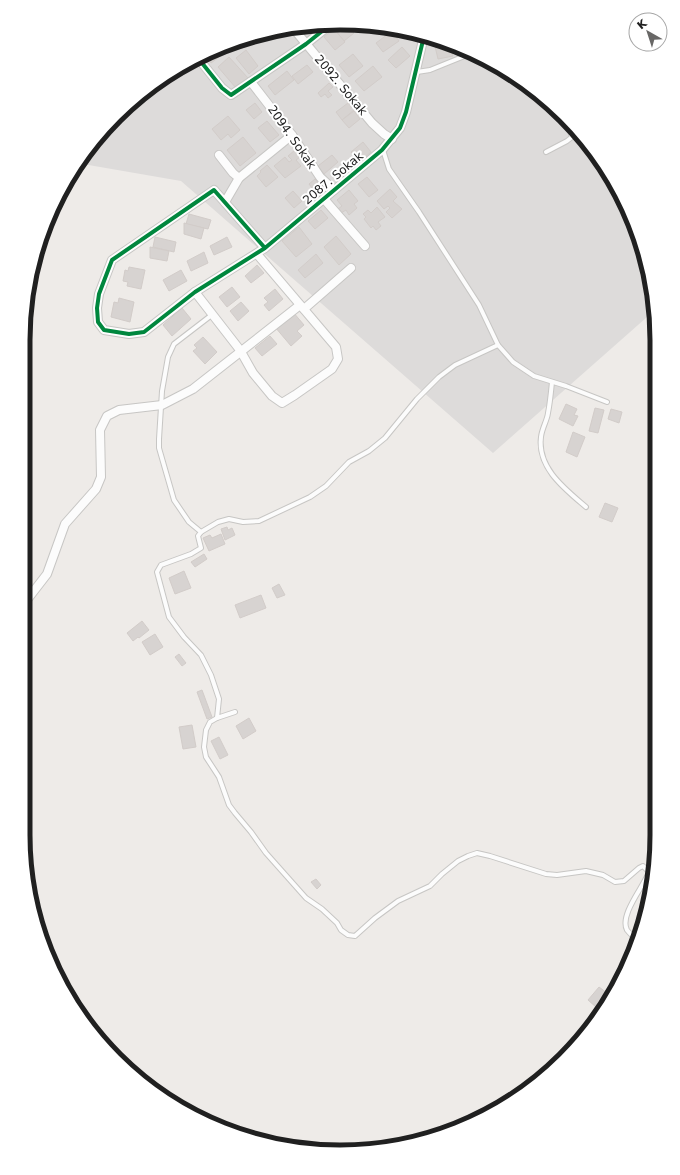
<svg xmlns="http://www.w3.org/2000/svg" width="680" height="1175" font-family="'DejaVu Sans',sans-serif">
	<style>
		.residential { fill: #dddbda }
		.building { fill: #d7d3d1; stroke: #d2ccc9 }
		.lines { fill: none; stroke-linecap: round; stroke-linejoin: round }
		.lane-casing { stroke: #c7c6c4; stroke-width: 6 }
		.street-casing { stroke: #c7c6c4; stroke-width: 10 }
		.lane { stroke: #fcfcfc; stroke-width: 4 }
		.street { stroke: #fcfcfc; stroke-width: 8 }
		.cycleway-casing { stroke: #fff; stroke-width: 6 }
		.cycleway { stroke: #00873e; stroke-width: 4 }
		.labels { text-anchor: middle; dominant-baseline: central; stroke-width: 4; stroke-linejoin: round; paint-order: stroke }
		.street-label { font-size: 12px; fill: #202020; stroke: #fff }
		.rim { fill: none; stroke: #202020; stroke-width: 5 }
	</style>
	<rect width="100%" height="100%" fill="#eeebe8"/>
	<polygon class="residential" points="340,23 402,29 461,47 516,76 564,116 614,181 640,238 655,310 493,453 181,181 77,163 116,116 164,77 218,47 278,29"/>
	<g class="building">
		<polygon points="341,23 346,24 354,33 344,41 334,29"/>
		<polygon points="334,29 345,42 335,50 324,37"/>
		<polygon points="392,31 399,41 383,52 376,43"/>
		<polygon points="440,41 450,44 453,56 438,59 434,42"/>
		<polygon points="218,47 223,54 211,63 205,55"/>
		<polygon points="402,47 410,56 396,68 388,60"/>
		<polygon points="246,50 258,66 249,74 236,58"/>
		<polygon points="353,54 363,66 349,77 339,65"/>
		<polygon points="229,57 248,78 236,88 218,67"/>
		<polygon points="307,65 313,72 298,84 292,76"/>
		<polygon points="373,66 382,77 364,91 355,81"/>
		<polygon points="287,71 294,80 275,95 268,86"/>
		<polygon points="329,83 333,87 328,91 332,95 328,98 325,94 321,97 318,93"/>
		<polygon points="255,103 262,112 254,119 246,110"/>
		<polygon points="348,103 354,110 342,120 336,112"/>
		<polygon points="354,111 360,119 349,128 342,120"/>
		<polygon points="228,116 240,130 231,138 228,134 221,140 212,129"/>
		<polygon points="267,121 279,135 270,142 258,128"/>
		<polygon points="243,137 256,153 240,166 227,150"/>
		<polygon points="363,142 371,152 359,162 351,152"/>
		<polygon points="295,150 300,157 296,160 301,166 285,178 274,166 285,157 289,162 292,160 288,156"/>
		<polygon points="332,155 338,162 324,174 318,166"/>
		<polygon points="267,165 278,177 266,187 257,176 261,172 260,171"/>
		<polygon points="367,177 378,190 369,197 358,184"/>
		<polygon points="315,179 326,192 319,197 309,184"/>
		<polygon points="390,189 397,197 393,201 402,209 392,218 386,212 390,208 388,206 384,209 377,201"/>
		<polygon points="349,190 358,201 354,204 357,208 349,215 346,210 341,213 338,209 342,206 337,200"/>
		<polygon points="293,191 302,201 294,208 285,198"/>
		<polygon points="377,207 385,217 378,222 381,226 376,230 373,226 371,228 364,219 366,217 363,214 368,210 371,213"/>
		<polygon points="321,210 328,218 315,229 308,221"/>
		<polygon points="189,214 211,220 208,229 186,224"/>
		<polygon points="184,223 204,228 201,239 184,234"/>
		<polygon points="299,227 312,244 296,257 282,241"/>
		<polygon points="336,236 351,254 339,265 324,247"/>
		<polygon points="155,237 176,242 174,252 153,247"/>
		<polygon points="227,237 232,247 214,255 210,246"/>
		<polygon points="150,247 169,251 167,261 150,258"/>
		<polygon points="204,252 208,263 191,271 187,261"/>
		<polygon points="316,254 323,263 305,278 298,270"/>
		<polygon points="257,265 264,273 251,283 245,276"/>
		<polygon points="129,267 145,270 141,289 127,286 128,282 123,281 125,270 128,271"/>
		<polygon points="181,270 187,281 169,291 163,280"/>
		<polygon points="232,287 240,297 227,307 219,297"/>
		<polygon points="275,289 283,299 269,311 264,305 268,302 264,298"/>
		<polygon points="119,298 134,302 130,322 111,317 114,302 118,303"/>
		<polygon points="241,302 249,311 238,321 230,311"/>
		<polygon points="182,308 191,319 172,336 163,325"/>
		<polygon points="293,312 304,325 297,331 302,336 291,346 275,327"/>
		<polygon points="270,336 277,344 262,356 255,348"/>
		<polygon points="203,337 217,352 205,364 193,351 197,348 194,345"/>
		<polygon points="566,404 577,409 574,415 578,416 573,426 559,419"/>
		<polygon points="595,408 604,410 598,433 589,431"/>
		<polygon points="611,409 622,412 619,423 608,419"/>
		<polygon points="573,432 585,437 577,457 566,452"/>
		<polygon points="605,503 618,508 612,522 599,517"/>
		<polygon points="227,527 228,530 232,528 235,535 225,540 221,529"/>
		<polygon points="221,534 225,544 209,551 203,538 210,535 212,538"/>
		<polygon points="204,554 207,559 195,567 191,562"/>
		<polygon points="184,571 191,588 175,594 169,578"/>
		<polygon points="279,584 285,595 277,598 272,588"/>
		<polygon points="261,595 266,608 240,618 235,605"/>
		<polygon points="142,621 149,630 139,638 138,637 133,641 127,633"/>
		<polygon points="155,634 163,647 150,655 142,642"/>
		<polygon points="179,654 186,663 182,666 175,657"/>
		<polygon points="202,690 212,717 207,719 197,692"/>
		<polygon points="249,718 256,731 243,739 236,726"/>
		<polygon points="192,725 196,747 183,749 179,727"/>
		<polygon points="219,737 228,755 220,759 211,741"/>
		<polygon points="316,879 321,885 317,889 311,882"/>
		<polygon points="599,987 607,993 596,1007 588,1000"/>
	</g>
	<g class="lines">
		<defs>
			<g id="lane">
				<polyline points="417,72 430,70 472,53"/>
				<polyline points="383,150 389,169 419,212 479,305 498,345 513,362 534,376 566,386 607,402"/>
				<polyline points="546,152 567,141 572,137 570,131 552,106"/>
				<polyline points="213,314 174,344 168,357 162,391 159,439 159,448 174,500 189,522 201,532 198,536 201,548 191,554 161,565 157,572 169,617 184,637 201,655 211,675 219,699 217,718 235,712"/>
				<path d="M 552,382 C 551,392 550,403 548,413 C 547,421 542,428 541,437 C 537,468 565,489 586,507"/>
				<polyline points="201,532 218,522 229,519 243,522 259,521 310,497 326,486 349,462 369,451 385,438 417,399 439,377 455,365 498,345"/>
				<path d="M 217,718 L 210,722 L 206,730 L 204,747 L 206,757 L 219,777 L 229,805 L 235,813 L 251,832 L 266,853 L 306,898 L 322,909 L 337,923 L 341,930 L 348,935 L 355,936 L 375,918 L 398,901 L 430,886 L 442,874 L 458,861 L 468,856 L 477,853 L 490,856 L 546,874 L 557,875 L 586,871 L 603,875 L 615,882 L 624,881 L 639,868 L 643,866 L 649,872 C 644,886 619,915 627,930 C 630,934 635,938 638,942"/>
			</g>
			<g id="street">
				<polyline points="293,28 372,123 384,134 392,139"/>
				<polyline points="198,58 222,88 231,95 306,44 331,24"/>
				<polyline points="251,82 292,135 320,177 334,190"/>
				<polyline points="219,155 233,173 239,178 292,135"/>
				<polyline points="324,199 365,246"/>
				<polyline points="225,202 239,178"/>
				<polyline points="265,248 214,190 112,260 99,294 97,308 98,322 104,330 129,334 144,332 195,292 265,248 382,150 400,128 406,112 424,36"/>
				<polyline points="195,292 240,350 253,373 272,396 282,403 295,395 332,369 338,359 336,347 257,254"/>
				<polyline points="304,309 351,268"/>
				<polyline points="23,605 47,574 65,524 96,489 101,477 100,430 107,416 119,410 162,405 193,389 300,305"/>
			</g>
		</defs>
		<use href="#lane" class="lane-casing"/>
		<use href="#street" class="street-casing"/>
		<use href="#lane" class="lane"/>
		<use href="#street" class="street"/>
		<defs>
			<g id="cycleway">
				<polyline points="198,58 222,88 231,95 306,44 331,24"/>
				<polyline points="265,248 214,190 112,260 99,294 97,308 98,322 104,330 129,334 144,332 195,292 265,248 382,150 400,128 406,112 424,36"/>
			</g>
		</defs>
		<use href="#cycleway" class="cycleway-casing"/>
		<use href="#cycleway" class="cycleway"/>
	</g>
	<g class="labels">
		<g class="street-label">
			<text transform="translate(341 85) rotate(50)">2092. Sokak</text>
			<text transform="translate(292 137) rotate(55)">2094. Sokak</text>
			<text transform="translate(333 178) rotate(-40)">2087. Sokak</text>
		</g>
	</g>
	<path d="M0 0H680V1175H0ZM340 30H340A310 310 0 0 1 650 340V835A310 310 0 0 1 340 1145H340A310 310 0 0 1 30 835V340A310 310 0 0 1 340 30Z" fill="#fff" fill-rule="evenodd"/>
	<path class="rim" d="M340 30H340A310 310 0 0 1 650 340V835A310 310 0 0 1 340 1145H340A310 310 0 0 1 30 835V340A310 310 0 0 1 340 30Z"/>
	<g transform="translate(648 32) rotate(321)"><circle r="19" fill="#ffffff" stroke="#a6a6a6"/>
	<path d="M0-3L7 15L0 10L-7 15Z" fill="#686766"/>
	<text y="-6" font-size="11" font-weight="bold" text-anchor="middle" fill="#202020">K</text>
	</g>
</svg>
